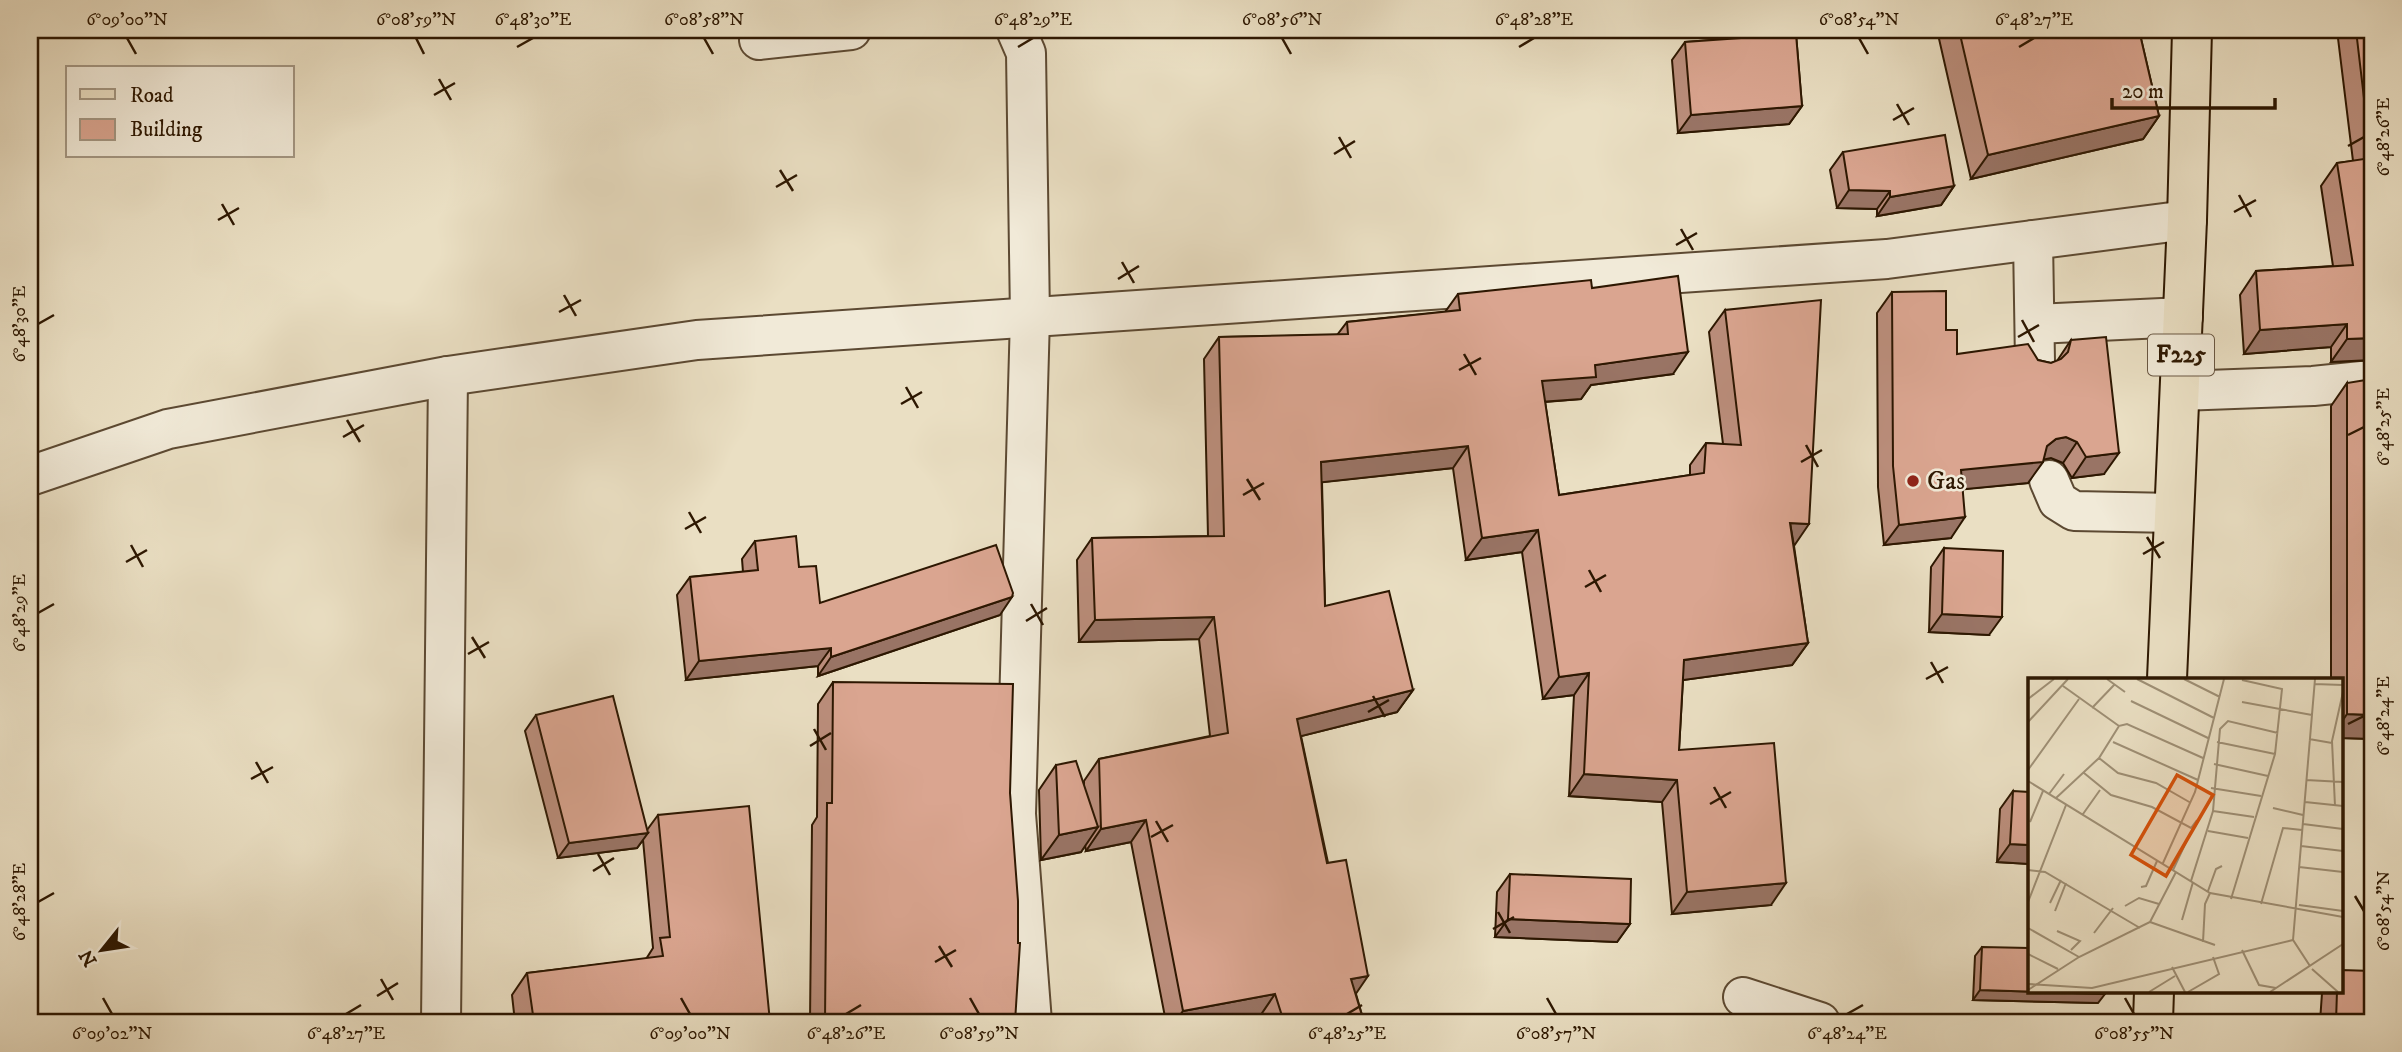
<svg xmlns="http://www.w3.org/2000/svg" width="2402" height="1052" font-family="'IM FELL DW Pica',serif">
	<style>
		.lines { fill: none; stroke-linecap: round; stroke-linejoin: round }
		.minor-casing { stroke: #5c4932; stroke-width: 42 }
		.major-casing { stroke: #2d1701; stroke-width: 42 }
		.minor { stroke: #f1ead8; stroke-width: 38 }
		.major { stroke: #eadfc3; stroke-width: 38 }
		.wall { fill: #bb8e7c; stroke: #2d1701; stroke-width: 2 }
		.shaded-wall { fill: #997465; stroke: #2d1701; stroke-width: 2 }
		.building { fill: #daa590; stroke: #2d1701; stroke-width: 2 }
		.ticks { fill: none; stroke: #2d1701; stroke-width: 2.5 }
		.poi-dot { fill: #8f2418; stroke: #f1ead8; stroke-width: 2.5 }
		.labels { text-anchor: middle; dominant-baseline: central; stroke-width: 5; stroke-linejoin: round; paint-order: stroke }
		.shield { fill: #f1ead8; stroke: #685642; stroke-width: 2 }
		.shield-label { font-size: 24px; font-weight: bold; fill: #2d1701 }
		.poi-label { font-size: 26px; fill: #2d1701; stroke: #f1ead8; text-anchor: start }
		.inset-road { fill: none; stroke: #9e8f75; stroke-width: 2 }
		.view { fill: #d5520b; fill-opacity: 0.15; stroke: #d5520b; stroke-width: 3.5 }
		.inset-edge { fill: none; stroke: #2d1701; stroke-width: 3.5 }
		.neatline { fill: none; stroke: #2d1701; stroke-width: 2.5 }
		.ticks-label { font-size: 18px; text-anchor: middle; fill: #2d1701 }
	</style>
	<rect width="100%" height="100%" fill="#eadfc3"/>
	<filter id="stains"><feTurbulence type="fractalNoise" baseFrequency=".00286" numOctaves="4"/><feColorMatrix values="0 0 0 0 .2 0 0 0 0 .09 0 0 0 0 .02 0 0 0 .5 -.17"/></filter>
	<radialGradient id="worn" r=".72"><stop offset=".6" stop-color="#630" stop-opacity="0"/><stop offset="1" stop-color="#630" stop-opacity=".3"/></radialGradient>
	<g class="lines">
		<defs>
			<g id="minor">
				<polyline points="1016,30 1026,53 1030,317 1016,814 1032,1022"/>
				<polyline points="759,40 851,30"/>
				<polyline points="2033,240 2035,362"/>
				<polyline points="2036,324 2183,317"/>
				<polyline points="2180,391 2313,386 2372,380"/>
				<polyline points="30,476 168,429 448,376 697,340 1887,259 2187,220"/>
				<polyline points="2049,480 2058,501 2074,511 2174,513"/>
				<polyline points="1743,997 1820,1022"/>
				<polyline points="441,1022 448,376"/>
			</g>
			<g id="major">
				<polyline points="2167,679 2187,220 2192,30"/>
				<polyline points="2153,1022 2154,991"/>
			</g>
		</defs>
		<use href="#minor" class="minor-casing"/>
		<use href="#major" class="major-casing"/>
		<use href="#minor" class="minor"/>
		<use href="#major" class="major"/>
	</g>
	<g class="wall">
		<polygon points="1793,30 1824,30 1796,34 1802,106 1789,124 1678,133 1672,60 1685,42 1794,34"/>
		<polygon points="1937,30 2139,30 2159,116 2143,139 1971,179"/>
		<polygon points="2337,30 2372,30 2372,360 2331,362 2331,347 2244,354 2240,295 2256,271 2333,266 2321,186 2337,163 2353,161"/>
		<polygon points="1843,152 1954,186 1941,205 1877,216 1877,209 1837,208 1830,170"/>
		<polygon points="1592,288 1673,374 1591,385 1581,399 1545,402 1559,495 1690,475 1690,465 1706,443 1723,444 1709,332 1725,310 1794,546 1808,643 1792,665 1683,680 1679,750 1771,905 1672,914 1662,802 1569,796 1574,695 1543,699 1522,552 1466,560 1453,468 1322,482 1325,606 1413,690 1397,712 1301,736 1356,994 1364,1022 1262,1022 1260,1016 1225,1022 1166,1022 1131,842 1086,851 1085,845 1081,852 1041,860 1039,790 1056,765 1084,784 1084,781 1099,759 1210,736 1199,639 1079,642 1077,560 1092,538 1208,536 1204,359 1219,337 1337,335 1347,322 1445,312 1458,294"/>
		<polygon points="1892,292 1946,330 1957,354 2038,360 2051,363 2057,361 2071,340 2104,474 2072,478 2063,463 2051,458 2043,459 2028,483 1963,489 1951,538 1884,545 1878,487 1877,313"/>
		<polygon points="2347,383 2372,739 2341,738 2341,679 2331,679 2331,406"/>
		<polygon points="755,541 799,567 820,603 1000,615 818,676 818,666 686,680 677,595 690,577 743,572 742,559"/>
		<polygon points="1944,548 1989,635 1929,632 1931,567"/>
		<polygon points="833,682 1010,793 1015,1022 810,1022 812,825 817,817 818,704"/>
		<polygon points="536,715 647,830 658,815 770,1022 515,1022 512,995 527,973 646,959 653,948 643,840 637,848 558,858 525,731"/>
		<polygon points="2013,791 2029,864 1997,862 2000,809"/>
		<polygon points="1510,874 1630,924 1617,942 1495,937 1497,892"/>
		<polygon points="1982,947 2098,1003 1973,1000 1975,956"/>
		<polygon points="2323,991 2341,991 2372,1022 2320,1022 2322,993"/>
	</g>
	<g class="shaded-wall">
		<polygon points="1798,30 1824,30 1794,35"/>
		<polygon points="1802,106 1789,124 1678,133 1691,115"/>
		<polygon points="2159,116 2143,139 1971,179 1988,155"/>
		<polygon points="1954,186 1941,205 1877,216 1890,197"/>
		<polygon points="1849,190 1890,191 1877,209 1837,208"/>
		<polygon points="2347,324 2331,347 2244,354 2260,330"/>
		<polygon points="2372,338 2372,360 2331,362 2347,339"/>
		<polygon points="1688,352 1673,374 1591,385 1581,399 1526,403 1542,381 1595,365"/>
		<polygon points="2066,437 2077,442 2063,463 2051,458 2041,460 2043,462 2028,483 1946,491 1961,470 2047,446 2056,439"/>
		<polygon points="1468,446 1453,468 1306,484 1321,462"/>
		<polygon points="2119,453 2104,474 2072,478 2086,457"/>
		<polygon points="1965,517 1951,538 1884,545 1899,525"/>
		<polygon points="1790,523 1809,524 1794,546"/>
		<polygon points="1538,530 1522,552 1466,560 1482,538"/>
		<polygon points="1012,597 1000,615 818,676 831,657"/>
		<polygon points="1942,614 2002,617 1989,635 1929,632"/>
		<polygon points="1214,617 1199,639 1079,642 1095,620"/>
		<polygon points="1808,643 1792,665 1669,682 1684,660"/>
		<polygon points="831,648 818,666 686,680 699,661"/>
		<polygon points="1589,673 1574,695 1543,699 1559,677"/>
		<polygon points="1413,690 1397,712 1282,741 1297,719"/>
		<polygon points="2347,714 2372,715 2372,739 2341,738 2341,723"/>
		<polygon points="1584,774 1677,780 1662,802 1569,796"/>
		<polygon points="1146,820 1131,842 1086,851 1101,829"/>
		<polygon points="1098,827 1081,852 1041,860 1059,835"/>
		<polygon points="648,833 637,848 558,858 569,843"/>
		<polygon points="2010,844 2029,845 2029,864 1997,862"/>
		<polygon points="1786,883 1771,905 1672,914 1687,892"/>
		<polygon points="1508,919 1630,924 1617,942 1495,937"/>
		<polygon points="1368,976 1353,998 1351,979"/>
		<polygon points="1980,990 2105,994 2098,1003 1973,1000"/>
		<polygon points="1275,994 1260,1016 1225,1022 1175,1022 1183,1011"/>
	</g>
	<g class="building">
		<polygon points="1959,30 2139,30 2159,116 1988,155"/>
		<polygon points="2356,30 2372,30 2372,338 2347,339 2347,324 2260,330 2256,271 2353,265 2337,163 2371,158"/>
		<polygon points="1796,34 1802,106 1691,115 1685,42"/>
		<polygon points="1945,135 1954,186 1890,197 1890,191 1849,190 1843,152"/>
		<polygon points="1678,276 1688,352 1595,365 1596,377 1542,381 1559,495 1704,473 1706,443 1741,445 1725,310 1821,300 1809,524 1790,523 1808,643 1684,660 1679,750 1774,743 1786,883 1687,892 1677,780 1584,774 1589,673 1559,677 1538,530 1482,538 1468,446 1321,462 1325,606 1389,591 1413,690 1297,719 1327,863 1346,860 1368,976 1351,979 1364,1022 1284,1022 1275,994 1183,1011 1146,820 1101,829 1099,759 1228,733 1214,617 1095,620 1092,538 1224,536 1219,337 1348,334 1347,322 1460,310 1458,294 1591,280 1592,288"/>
		<polygon points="1946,291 1946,330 1957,330 1957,354 2028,344 2038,360 2051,363 2061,359 2068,352 2071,340 2106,337 2119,453 2086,457 2077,442 2066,437 2056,439 2047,446 2043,462 1961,470 1965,517 1899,525 1893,466 1892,292"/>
		<polygon points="2372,379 2372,715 2347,714 2347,383"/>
		<polygon points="796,536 799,567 816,566 820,603 996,545 1013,593 1012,597 831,657 831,648 699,661 690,577 758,570 755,541"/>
		<polygon points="1944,548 2003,551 2002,617 1942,614"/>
		<polygon points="833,682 1013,684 1010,793 1018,901 1018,943 1020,943 1015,1022 825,1022 827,803 832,803"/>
		<polygon points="613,696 648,833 569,843 536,715"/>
		<polygon points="1076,761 1098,827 1059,835 1056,765"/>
		<polygon points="2013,791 2029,792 2029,845 2010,844"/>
		<polygon points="749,806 770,1022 534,1022 527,973 663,956 660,938 670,937 658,815"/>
		<polygon points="1510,874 1631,879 1630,924 1508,919"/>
		<polygon points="1982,947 2029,948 2029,991 2105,991 2105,994 1980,990"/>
		<polygon points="2341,970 2372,971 2372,1022 2336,1022 2337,991 2341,991"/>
	</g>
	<path class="ticks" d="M 127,38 L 136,54M 416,38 L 424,54M 704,38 L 713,54M 1282,38 L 1291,54M 1859,38 L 1868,54M 517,47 L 533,38M 1018,47 L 1033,38M 1519,47 L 1534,38M 2019,47 L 2034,38M 439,79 L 451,100M 434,95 L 455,83M 1897,104 L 1909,125M 1893,120 L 1914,108M 1339,137 L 1351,158M 2348,146 L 2364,137M 1334,154 L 1355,141M 780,170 L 793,191M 776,187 L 797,175M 2239,195 L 2251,217M 222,204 L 234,225M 2234,212 L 2256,200M 218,220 L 239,208M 1681,229 L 1693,250M 1676,245 L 1697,233M 1122,262 L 1134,283M 1118,279 L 1139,266M 564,295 L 576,316M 559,312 L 581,300M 2022,320 L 2034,342M 38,324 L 54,315M 2018,337 L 2039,325M 1464,354 L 1476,375M 1459,370 L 1481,358M 906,387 L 918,408M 901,404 L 922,392M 347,420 L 360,442M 2348,435 L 2364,427M 343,437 L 364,425M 1806,445 L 1818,467M 1801,462 L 1822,450M 1247,479 L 1260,500M 1243,495 L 1264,483M 689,512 L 701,533M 685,529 L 706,517M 2147,537 L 2160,558M 131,545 L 143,567M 2143,554 L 2164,542M 126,562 L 147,550M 1589,570 L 1601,592M 1585,587 L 1606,575M 1031,604 L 1043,625M 38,613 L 54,604M 1026,621 L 1047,608M 472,637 L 485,658M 468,654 L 489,642M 1931,662 L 1943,683M 1926,679 L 1948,667M 1373,696 L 1385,717M 1368,712 L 1389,700M 2348,724 L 2364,716M 814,729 L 826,750M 810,746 L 831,733M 256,762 L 268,783M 251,779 L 273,767M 1714,787 L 1726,808M 1710,804 L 1731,792M 1156,821 L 1168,842M 1151,837 L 1173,825M 598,854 L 610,875M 593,871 L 614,858M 2355,896 L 2364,911M 38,902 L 54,893M 1498,912 L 1510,933M 1493,929 L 1514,917M 939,946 L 952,967M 935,962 L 956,950M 381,979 L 393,1000M 377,996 L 398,983M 103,998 L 112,1014M 681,998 L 690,1014M 970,998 L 979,1014M 1547,998 L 1556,1014M 2125,998 L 2134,1014M 346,1014 L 361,1005M 846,1014 L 861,1005M 1347,1014 L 1362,1005M 1847,1014 L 1863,1005"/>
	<circle class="poi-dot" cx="1913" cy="481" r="7"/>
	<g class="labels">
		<rect class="shield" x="2148" y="334.5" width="66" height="41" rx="5"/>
		<g class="shield-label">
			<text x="2181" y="355">F225</text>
		</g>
		<g class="poi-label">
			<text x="1927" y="481">Gas</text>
		</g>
	</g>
	<g transform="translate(2028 678)">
		<rect width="315" height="315" fill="#eadfc3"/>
		<path class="inset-road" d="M 79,1 L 97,14M 109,1 L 186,40M 156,1 L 192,19M 286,6 L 315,7M 35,8 L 91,48 L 99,46 L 175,80M 0,21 L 26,1M 103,23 L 180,60M 214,24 L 284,37M 64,30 L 87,6M 0,44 L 40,1M 281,61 L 304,65M 85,64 L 170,102M 189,64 L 247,76M 71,80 L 90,95 L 128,105 L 163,125M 186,86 L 240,98M 0,92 L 51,21M 56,95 L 83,117 L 124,129 L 163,150 L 169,142M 278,102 L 315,104M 0,103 L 182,215 L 315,239M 183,110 L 233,118M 21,116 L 36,96M 28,120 L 71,80 L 91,48M 277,124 L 315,128M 307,128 L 304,63 L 315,14M 245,130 L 275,137M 185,133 L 226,139M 55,136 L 72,112M 2,144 L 15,113M 275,146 L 315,151M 180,153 L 220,160M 273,168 L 315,173M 135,185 L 167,114 L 196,1M 271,189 L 315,194M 0,192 L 17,194 L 112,250M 145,192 L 160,160M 163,203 L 185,133 L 192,51 L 200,43 L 250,55M 113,209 L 118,208 L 129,183M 180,213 L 188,191 L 194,188M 203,221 L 247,76 L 254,11 L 214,2M 0,224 L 38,127M 22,225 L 33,202M 233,226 L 255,150 L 274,152M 271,227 L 315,233M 97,228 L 111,220 L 131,226M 27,233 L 38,205M 154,242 L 165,204M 122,244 L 187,267M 0,250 L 51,279M 29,253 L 52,263 L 43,272M 66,255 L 85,230M 265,262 L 287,1M 175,264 L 177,226 L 182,215M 214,272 L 231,307 L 248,310M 0,276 L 30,291M 144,289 L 157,314M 284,291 L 310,314M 0,306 L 64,310 L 265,262 L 282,288M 0,312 L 51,279 L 122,244 L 148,194M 121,314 L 147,298M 160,314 L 191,296 L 185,279M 242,314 L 315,266"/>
		<path class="view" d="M 149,97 L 185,117 L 138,198 L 103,177 Z"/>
		<rect width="315" height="315" class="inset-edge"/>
	</g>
	<rect width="2402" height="1052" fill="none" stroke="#eadfc3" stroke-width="77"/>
	<rect x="66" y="66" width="228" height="91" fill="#f1ead8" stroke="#a39682" stroke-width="2"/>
	<rect x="80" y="89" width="35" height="10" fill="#eadfc3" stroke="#a39682" stroke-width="2"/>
	<text x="130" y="102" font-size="21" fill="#2d1701">Road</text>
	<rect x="80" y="119" width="35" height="21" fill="#daa590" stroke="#a39682" stroke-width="2"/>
	<text x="130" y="136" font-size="21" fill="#2d1701">Building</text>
	<g transform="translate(102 950) rotate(240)" stroke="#f1ead8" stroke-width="5" paint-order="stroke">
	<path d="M0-5L12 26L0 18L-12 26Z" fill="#2d1701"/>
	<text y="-10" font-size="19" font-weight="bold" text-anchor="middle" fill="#2d1701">N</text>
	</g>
	<path d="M2112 98v10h163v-10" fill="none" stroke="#2d1701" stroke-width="3.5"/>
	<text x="2122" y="98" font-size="21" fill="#2d1701" stroke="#f1ead8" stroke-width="5" paint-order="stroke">20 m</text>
	<rect x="38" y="38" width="2326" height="976" class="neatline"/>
	<g class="ticks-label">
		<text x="127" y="25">6°09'00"N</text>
		<text x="416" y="25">6°08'59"N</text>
		<text x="533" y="25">6°48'30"E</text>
		<text x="704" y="25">6°08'58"N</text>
		<text x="1033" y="25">6°48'29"E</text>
		<text x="1282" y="25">6°08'56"N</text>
		<text x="1534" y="25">6°48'28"E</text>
		<text x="1859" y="25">6°08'54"N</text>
		<text x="2034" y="25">6°48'27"E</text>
		<text transform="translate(2383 137) rotate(-90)" y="6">6°48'26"E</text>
		<text transform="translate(19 324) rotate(-90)" y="6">6°48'30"E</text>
		<text transform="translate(2383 427) rotate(-90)" y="6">6°48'25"E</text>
		<text transform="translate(19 613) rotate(-90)" y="6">6°48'29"E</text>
		<text transform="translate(2383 716) rotate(-90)" y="6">6°48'24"E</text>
		<text transform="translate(19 902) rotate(-90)" y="6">6°48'28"E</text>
		<text transform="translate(2383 911) rotate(-90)" y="6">6°08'54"N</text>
		<text x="112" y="1039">6°09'02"N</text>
		<text x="346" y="1039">6°48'27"E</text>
		<text x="690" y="1039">6°09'00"N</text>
		<text x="846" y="1039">6°48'26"E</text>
		<text x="979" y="1039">6°08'59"N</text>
		<text x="1347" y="1039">6°48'25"E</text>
		<text x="1556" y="1039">6°08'57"N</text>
		<text x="1847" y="1039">6°48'24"E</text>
		<text x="2134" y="1039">6°08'55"N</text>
	</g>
	<rect width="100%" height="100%" filter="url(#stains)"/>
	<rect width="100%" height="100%" fill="url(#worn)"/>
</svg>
